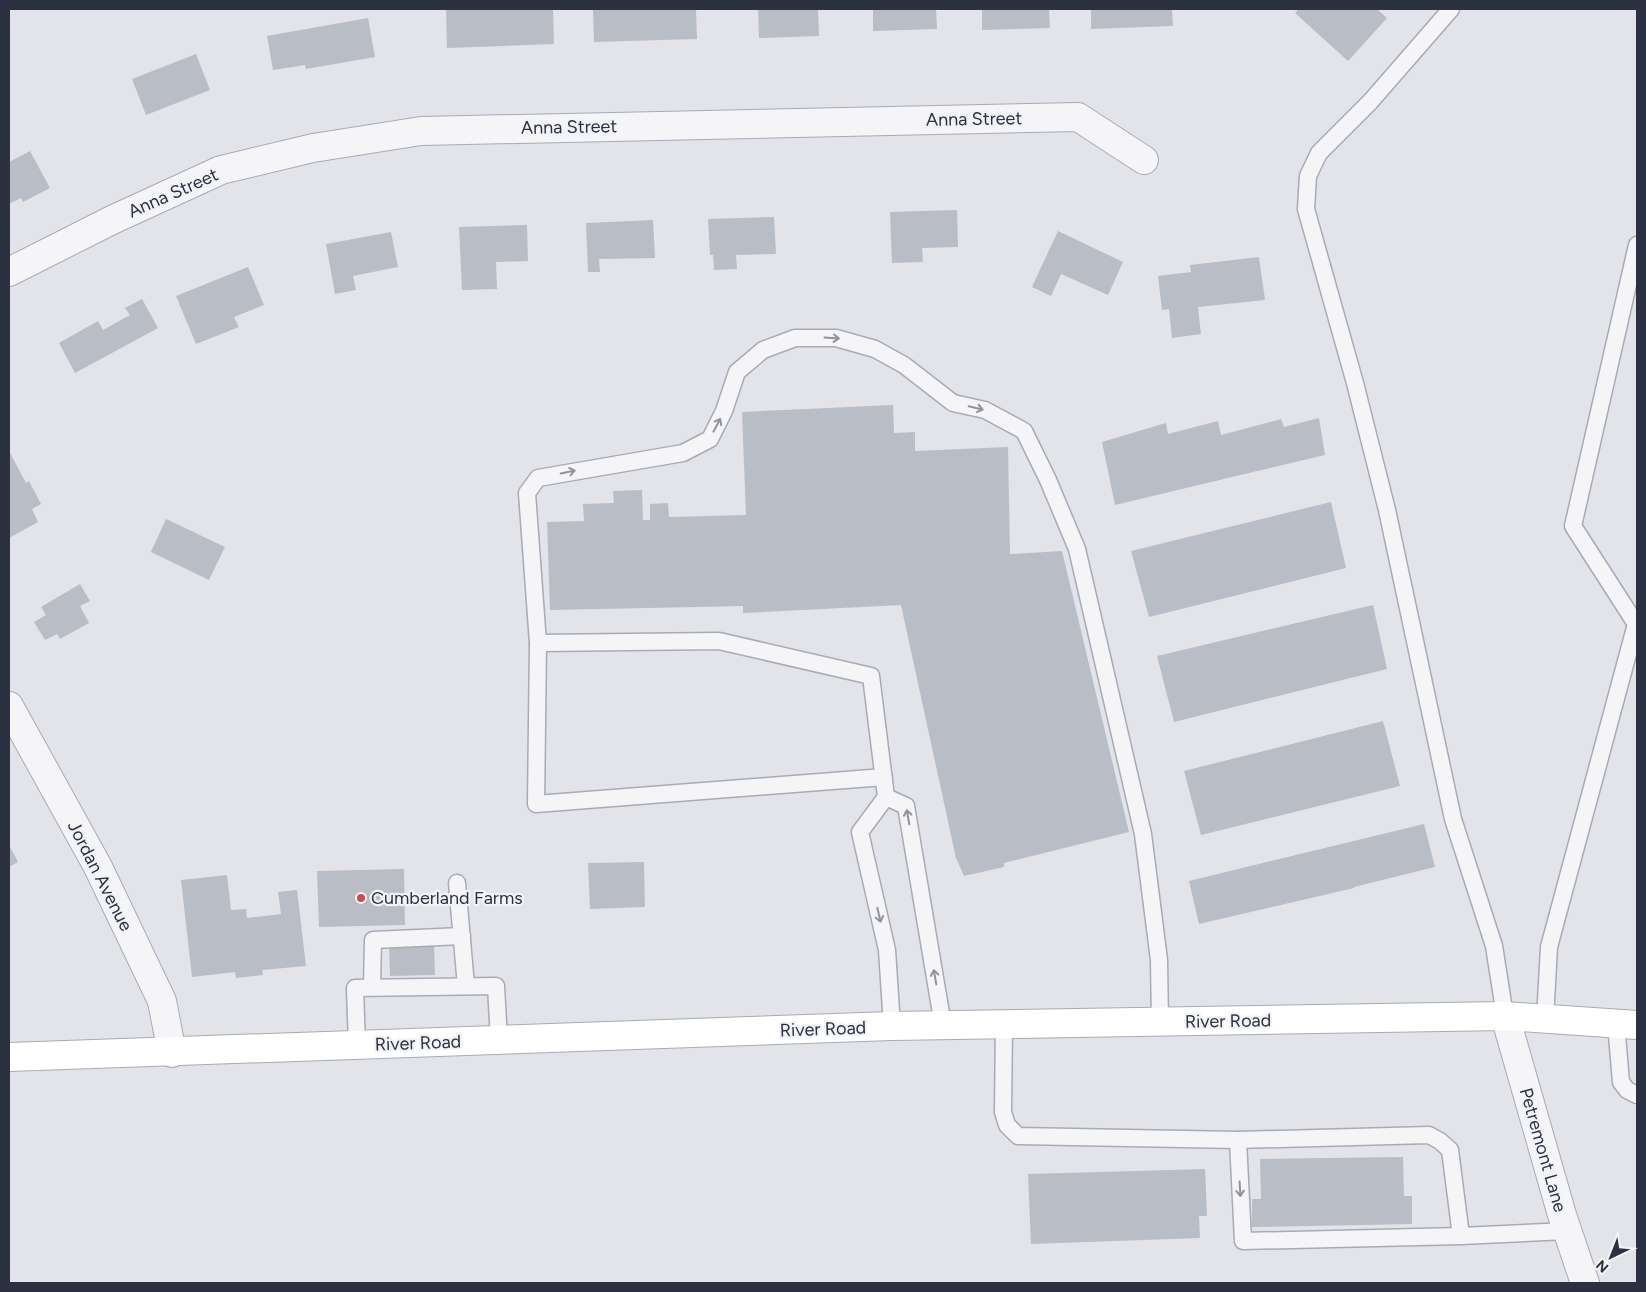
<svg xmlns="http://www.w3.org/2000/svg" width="1646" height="1292" font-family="Figtree,sans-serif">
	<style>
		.building { fill: #b9bdc6 }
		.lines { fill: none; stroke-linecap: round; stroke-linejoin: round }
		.service-casing { stroke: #a7abb4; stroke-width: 19 }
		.minor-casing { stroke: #a7abb4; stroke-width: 30 }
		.secondary-casing { stroke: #a7abb4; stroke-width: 30 }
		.service { stroke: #f5f5f8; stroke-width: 16 }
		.minor { stroke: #f5f5f8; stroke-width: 28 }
		.secondary { stroke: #fff; stroke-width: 28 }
		.oneway { stroke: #90939c }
		.poi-dot { fill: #c84e55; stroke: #f2f3f7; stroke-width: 2 }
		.labels { text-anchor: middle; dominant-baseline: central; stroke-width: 4.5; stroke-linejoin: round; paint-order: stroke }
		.street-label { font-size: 18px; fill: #2b3141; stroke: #f2f3f7 }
		.poi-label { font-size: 18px; fill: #2b3141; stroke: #f2f3f7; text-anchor: start }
	</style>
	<rect width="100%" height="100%" fill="#e2e4ea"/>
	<g class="building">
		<polygon points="446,9 553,9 554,44 447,48"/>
		<polygon points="593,9 696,9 697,39 594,42"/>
		<polygon points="758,9 818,9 819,36 759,38"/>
		<polygon points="873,9 936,9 937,29 873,31"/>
		<polygon points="982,9 1049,9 1050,28 982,30"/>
		<polygon points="1091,9 1172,9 1173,26 1091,29"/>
		<polygon points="1299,9 1377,9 1387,18 1348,61 1295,13"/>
		<polygon points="368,18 375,57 306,69 305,65 273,70 267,36"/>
		<polygon points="196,54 210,90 146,115 132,79"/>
		<polygon points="30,151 50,188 23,202 21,198 9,204 9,162"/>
		<polygon points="957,210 958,247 922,248 923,262 892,263 890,212"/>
		<polygon points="774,217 776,254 736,255 737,269 714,270 713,255 710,255 708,219"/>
		<polygon points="653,220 655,258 599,259 600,272 588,272 586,223"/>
		<polygon points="527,225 528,261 496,262 497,289 462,290 459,227"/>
		<polygon points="1058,231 1123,262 1108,295 1061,274 1051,296 1032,287"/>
		<polygon points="391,232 398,267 353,276 356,290 335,294 326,244"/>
		<polygon points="1259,257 1265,300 1198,307 1201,334 1172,338 1169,309 1162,310 1158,276 1191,272 1190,265"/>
		<polygon points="248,267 264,305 234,317 239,327 196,344 176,296"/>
		<polygon points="142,299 158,328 75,373 59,343 98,321 103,330 130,315 125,308"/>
		<polygon points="893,405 894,433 915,432 915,451 1008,447 1010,554 1062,551 1129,832 1004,863 1004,867 964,876 956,858 901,605 743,613 743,606 550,610 547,522 584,521 583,504 614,503 613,491 642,490 643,520 650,520 650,504 668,503 669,517 746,515 742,412"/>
		<polygon points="1319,418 1325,455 1115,505 1102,442 1166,423 1168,434 1218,421 1221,435 1281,419 1284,427"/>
		<polygon points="9,451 26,483 29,481 41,504 32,509 38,522 9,538"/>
		<polygon points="1331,502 1346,568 1149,617 1131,551"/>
		<polygon points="166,519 225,547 209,580 151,552"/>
		<polygon points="80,584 90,601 80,606 89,623 60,639 57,634 45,640 34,622 46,615 41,607"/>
		<polygon points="1373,605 1387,669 1174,722 1157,656"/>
		<polygon points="1383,721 1400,786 1201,835 1184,771"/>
		<polygon points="1424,824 1435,867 1354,887 1354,888 1199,924 1189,881"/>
		<polygon points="9,845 18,862 9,867"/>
		<polygon points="644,862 645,907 590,909 588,863"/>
		<polygon points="404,869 405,925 319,927 317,871"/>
		<polygon points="227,875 231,910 246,909 247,918 281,914 278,892 297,890 306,966 262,970 263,975 236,978 235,972 192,977 181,880"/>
		<polygon points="389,944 434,944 435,975 390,976"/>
		<polygon points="1403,1157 1404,1196 1412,1196 1412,1224 1252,1227 1252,1199 1261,1199 1260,1159"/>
		<polygon points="1205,1169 1207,1216 1199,1216 1200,1238 1031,1244 1028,1174"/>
	</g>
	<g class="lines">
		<defs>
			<g id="service">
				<polyline points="1451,9 1370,102 1319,153 1308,176 1306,209 1355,383 1387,510 1453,819 1494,946 1505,1016"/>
				<polyline points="538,643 527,493 538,478 683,453 710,439 724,411 737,372 763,350 795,338 836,338 875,349 904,365 953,403 985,410 1024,431 1048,480 1077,549 1143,834 1159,960 1160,1022"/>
				<polyline points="884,777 536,804 538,643 719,641 871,676 886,797"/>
				<polyline points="457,883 466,986"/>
				<polyline points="372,987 373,940 462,936"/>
				<polyline points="1545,1019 1549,947 1636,624 1573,526 1637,245"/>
				<polyline points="1004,1024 1003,1112 1007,1125 1018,1136 1238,1140 1429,1135 1440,1141 1450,1150 1461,1236 1567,1231"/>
				<polyline points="1616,1024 1621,1082 1627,1090 1637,1095"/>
				<polyline points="892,1026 887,950 860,832 886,797 906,806 943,1025"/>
				<polyline points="357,1046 355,988 496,986 499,1040"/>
				<polyline points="1238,1140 1243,1241 1461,1236"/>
			</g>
			<g id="minor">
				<polyline points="9,272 112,220 221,170 313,148 421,131 1078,117 1144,160"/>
				<polyline points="9,706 98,867 162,1001 172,1053"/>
				<polyline points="1505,1016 1562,1215 1585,1283"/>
			</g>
			<polyline id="secondary" points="9,1057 892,1026 1505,1016 1637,1025"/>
		</defs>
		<use href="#service" class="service-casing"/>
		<use href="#minor" class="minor-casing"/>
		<use href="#secondary" class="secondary-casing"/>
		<use href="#service" class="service"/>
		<use href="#minor" class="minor"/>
		<use href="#secondary" class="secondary"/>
	</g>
	<defs><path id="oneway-shaft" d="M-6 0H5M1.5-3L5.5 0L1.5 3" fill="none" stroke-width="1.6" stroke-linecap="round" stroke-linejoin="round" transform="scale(1.25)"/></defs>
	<g class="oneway">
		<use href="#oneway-shaft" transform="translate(832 338) rotate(4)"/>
		<use href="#oneway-shaft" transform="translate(976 408) rotate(13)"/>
		<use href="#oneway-shaft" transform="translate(717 425) rotate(-62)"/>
		<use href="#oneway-shaft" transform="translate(568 472) rotate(-11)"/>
		<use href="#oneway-shaft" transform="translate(908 817) rotate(-100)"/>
		<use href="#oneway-shaft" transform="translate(879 915) rotate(77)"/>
		<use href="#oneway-shaft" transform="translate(935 977) rotate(-100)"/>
		<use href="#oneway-shaft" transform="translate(1240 1189) rotate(87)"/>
	</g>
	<circle class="poi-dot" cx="361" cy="898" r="5"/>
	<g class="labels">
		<g class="street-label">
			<text transform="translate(974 119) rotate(-1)">Anna Street</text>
			<text transform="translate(569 127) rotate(-1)">Anna Street</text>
			<text transform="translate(173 193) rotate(-24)">Anna Street</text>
			<text transform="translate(100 876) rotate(63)">Jordan Avenue</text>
			<text transform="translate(1228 1021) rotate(-1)">River Road</text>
			<text transform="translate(823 1029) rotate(-2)">River Road</text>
			<text transform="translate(418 1043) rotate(-2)">River Road</text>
			<text transform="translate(1543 1150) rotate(74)">Petremont Lane</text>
		</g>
		<g class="poi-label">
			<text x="371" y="898">Cumberland Farms</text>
		</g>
	</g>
	<rect width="1646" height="1292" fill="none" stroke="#2b3141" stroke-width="20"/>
	<g transform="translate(1611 1257) rotate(223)" stroke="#f2f3f7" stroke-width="4" paint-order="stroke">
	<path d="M0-4L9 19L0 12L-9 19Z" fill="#2b3141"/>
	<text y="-8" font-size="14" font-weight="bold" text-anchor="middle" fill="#2b3141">N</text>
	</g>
</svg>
